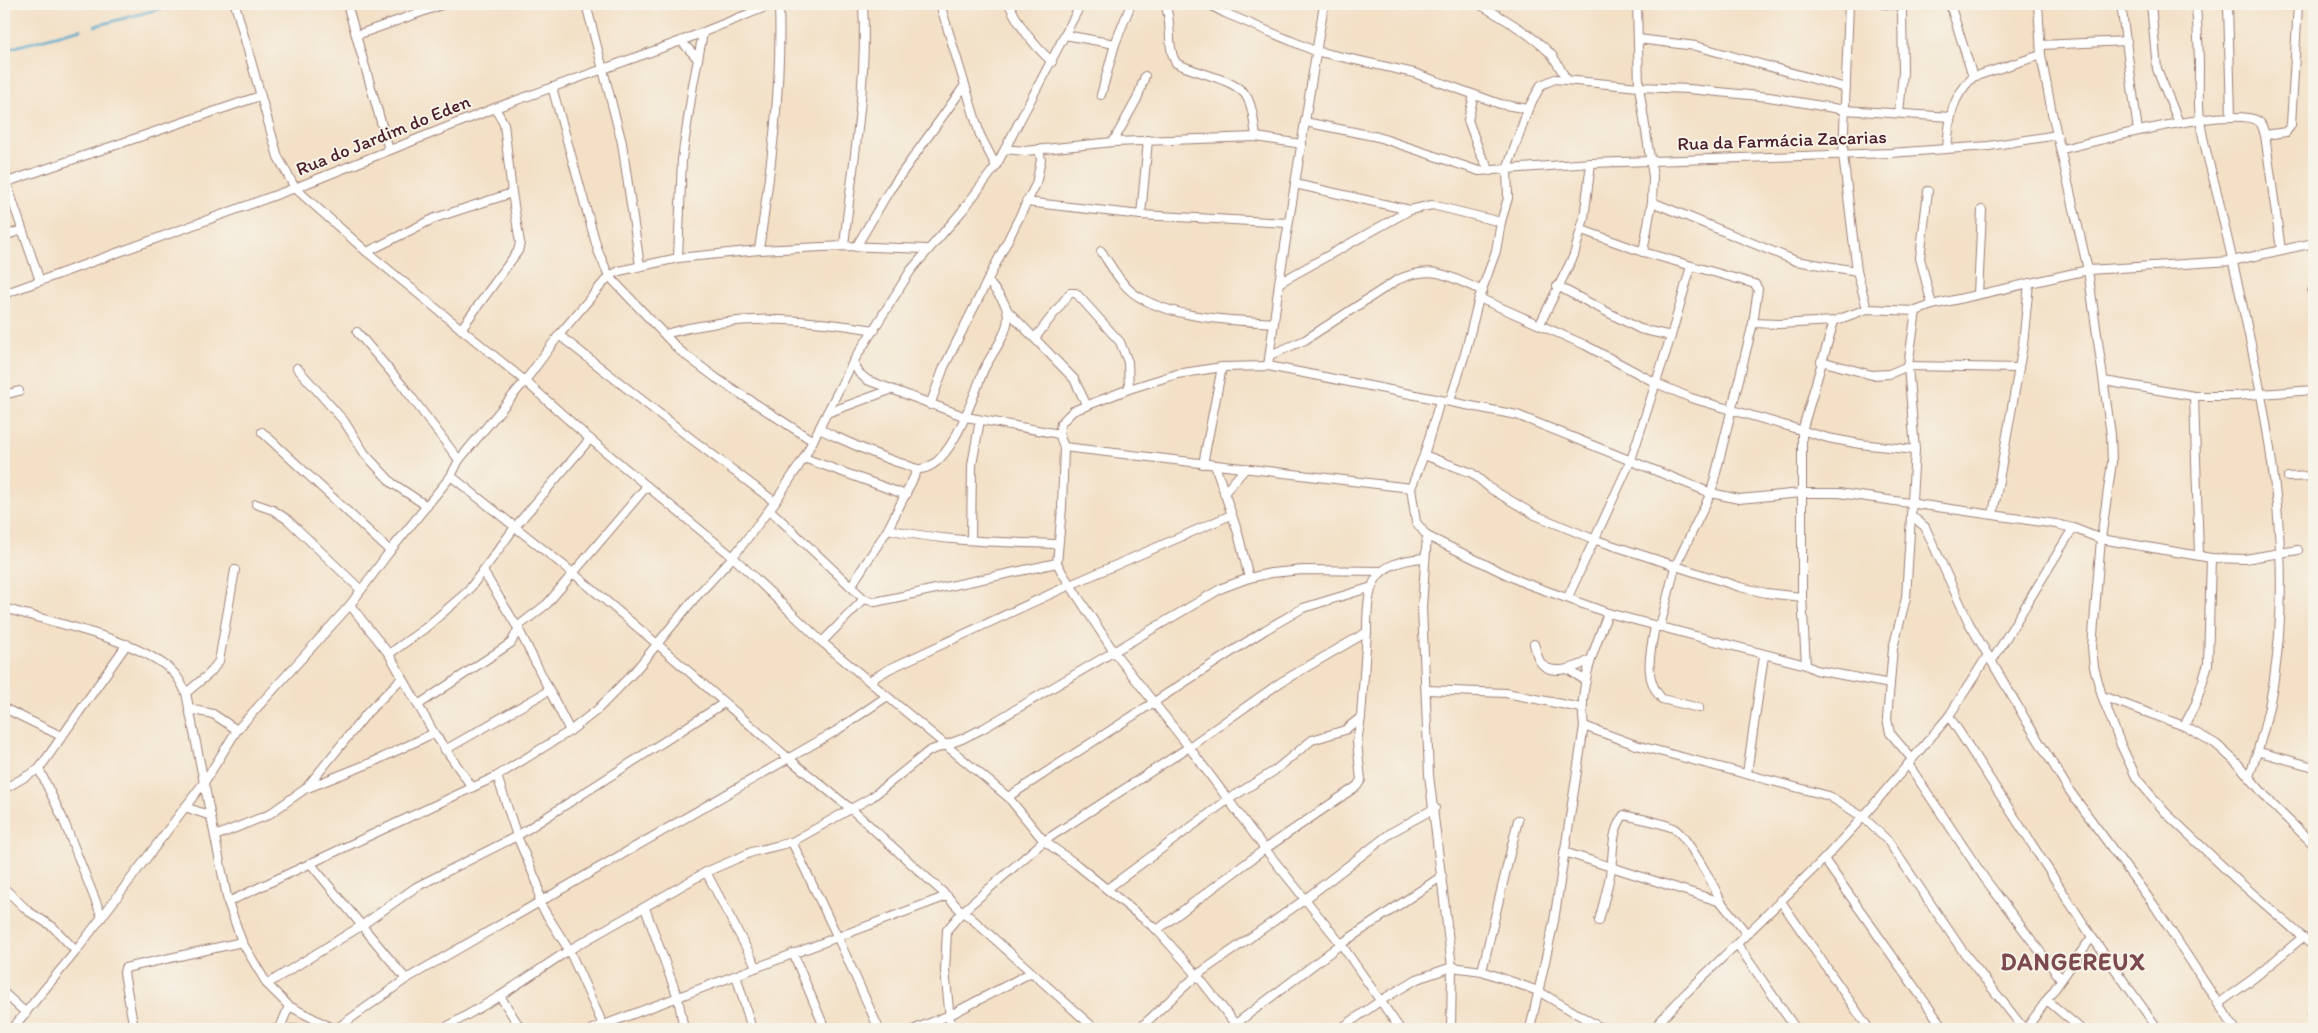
<svg xmlns="http://www.w3.org/2000/svg" width="2318" height="1033" font-family="Itim,sans-serif">
	<style>
		.lines { fill: none; stroke-linecap: round; stroke-linejoin: round }
		.stream { stroke: #4fa7cc; stroke-width: 2.5 }
		.minor-casing { stroke: #9e8078; stroke-width: 10 }
		.minor { stroke: #fff; stroke-width: 8 }
		.labels { text-anchor: middle; dominant-baseline: central; stroke-width: 4; stroke-linejoin: round; paint-order: stroke }
		.street-label { font-size: 19px; fill: #4a1f2b; stroke: #f7f3e8 }
		.district-label { font-size: 24px; font-weight: bold; letter-spacing: 1px; fill: #7c494f; stroke: #f7f3e8 }
	</style>
	<rect width="100%" height="100%" fill="#f7f3e8"/>
	<filter id="ink" filterUnits="userSpaceOnUse"><feTurbulence type="fractalNoise" baseFrequency=".02" numOctaves="2"/><feDisplacementMap in="SourceGraphic" scale="10" xChannelSelector="R" yChannelSelector="G"/><feConvolveMatrix kernelMatrix="1 2 1 2 8 2 1 2 1" color-interpolation-filters="sRGB"/></filter>
	<filter id="wash" filterUnits="userSpaceOnUse"><feTurbulence type="fractalNoise" baseFrequency=".0096" numOctaves="4" result="noise"/><feDisplacementMap in="SourceGraphic" scale="20" xChannelSelector="R" yChannelSelector="G"/><feGaussianBlur stdDeviation="1.12" result="paint"/><feColorMatrix in="noise" values="0 0 0 0 0 0 0 0 0 0 0 0 0 0 0 0 0 1.4 0 .05"/><feComposite in="paint" operator="in"/></filter>
	<g filter="url(#wash)">
		<rect width="100%" height="100%" fill="#f3e0c6"/>
		<g class="lines">
			<g class="stream">
				<polyline points="95,26 178,4"/>
				<polyline points="4,50 81,29"/>
			</g>
		</g>
	</g>
	<g filter="url(#ink)">
		<g class="lines">
			<defs>
				<g id="minor">
					<polyline points="235,4 278,157 295,188 367,252 525,381 590,439 733,557 822,642 1008,797 1044,841 1076,864 1157,930 1197,975 1239,1029"/>
					<polyline points="347,4 389,150"/>
					<polyline points="586,4 622,143 640,266"/>
					<polyline points="940,4 965,85"/>
					<path d="M 1009,4 C 1020,28 1033,44 1052,62"/>
					<path d="M 1165,4 C 1173,23 1166,46 1176,63 C 1195,73 1230,78 1244,93 C 1253,103 1254,124 1256,137"/>
					<polyline points="1208,4 1225,13 1315,51 1414,73 1500,104 1528,109 1541,85 1555,79 1639,87 1689,89 1769,97 1845,110 1950,117"/>
					<path d="M 1479,4 C 1503,18 1530,33 1550,53 C 1557,61 1561,71 1567,80"/>
					<polyline points="1637,4 1639,87 1653,177 1652,202 1643,252"/>
					<polyline points="1849,4 1843,155 1857,271 1867,309"/>
					<polyline points="1883,4 1898,5 1902,11 1903,72 1899,113"/>
					<polyline points="2038,4 2041,55 2052,113 2088,270 2111,435 2112,462 2101,539 2092,647 2094,667 2102,696 2121,745 2137,779 2166,813 2236,879 2314,947"/>
					<polyline points="2121,4 2138,131"/>
					<polyline points="2151,4 2157,69 2179,123"/>
					<path d="M 2196,4 C 2197,25 2199,46 2199,67 C 2199,85 2198,102 2200,119 C 2203,145 2212,172 2218,197 C 2260,384 2318,594 2249,776"/>
					<polyline points="2228,4 2231,117"/>
					<polyline points="357,35 444,4"/>
					<polyline points="1065,35 1115,44 1131,4"/>
					<polyline points="1638,39 1696,46 1846,88"/>
					<polyline points="681,41 698,59"/>
					<polyline points="2041,45 2127,41"/>
					<polyline points="1973,77 2041,55"/>
					<polyline points="552,87 598,251 609,276 679,350 716,378 813,441"/>
					<polyline points="1101,95 1115,44"/>
					<polyline points="1474,95 1468,120 1480,153 1490,171"/>
					<polyline points="495,108 504,124 512,193"/>
					<polyline points="1305,122 1378,137 1479,171 1591,163 1890,153 1989,146 2057,135"/>
					<polyline points="2265,135 2286,132 2291,125 2298,4"/>
					<polyline points="1113,142 1137,99 1145,76"/>
					<path d="M 1947,148 C 1950,117 1950,100 1973,77 L 1950,4"/>
					<polyline points="1005,149 1025,151 1113,142 1256,137 1302,144"/>
					<path d="M 2062,149 C 2097,141 2231,105 2258,121 C 2263,124 2263,130 2265,135 L 2281,250"/>
					<polyline points="6,182 40,281"/>
					<polyline points="4,183 260,96"/>
					<polyline points="1295,184 1410,210 1432,205 1501,222"/>
					<polyline points="1928,191 1920,258 1932,305"/>
					<polyline points="1026,202 1141,215 1288,223"/>
					<polyline points="1652,202 1796,261 1857,271"/>
					<polyline points="1141,215 1148,140"/>
					<polyline points="1582,230 1643,252 1755,284 1758,289 1753,323"/>
					<polyline points="4,236 22,230"/>
					<path d="M 844,246 C 852,166 868,85 863,4"/>
					<polyline points="856,247 889,191 965,85 980,135 996,166"/>
					<path d="M 759,250 C 771,168 782,87 779,4"/>
					<path d="M 1101,251 C 1112,267 1123,289 1141,298 C 1177,319 1233,320 1274,323"/>
					<polyline points="367,252 435,218 512,193 520,243 518,251 461,329"/>
					<polyline points="678,258 682,159 693,85 703,33"/>
					<polyline points="1279,283 1410,210"/>
					<polyline points="1557,286 1640,329 1671,336"/>
					<polyline points="2312,291 2314,299"/>
					<polyline points="4,294 295,188 495,108 681,41 773,4"/>
					<polyline points="1978,294 1982,210"/>
					<polyline points="1479,298 1585,345 1656,383 1691,398 1828,438 1860,444 1915,450"/>
					<polyline points="1007,310 1074,379 1087,406"/>
					<polyline points="1540,324 1574,255 1584,218 1591,163"/>
					<polyline points="357,332 403,386 459,460"/>
					<path d="M 665,334 C 741,313 798,318 875,330"/>
					<polyline points="559,335 689,437 775,502"/>
					<polyline points="1035,338 1070,293 1076,293 1120,342 1128,362 1129,389"/>
					<path d="M 1270,355 L 1305,340 L 1397,280 C 1435,263 1448,277 1483,291"/>
					<polyline points="1821,361 1872,375 1889,374 1908,366 2019,368"/>
					<polyline points="853,362 859,373 867,380 966,417 1059,434"/>
					<polyline points="1268,366 1279,283 1324,4"/>
					<polyline points="297,368 344,421 365,454 392,483 427,506"/>
					<polyline points="2104,381 2194,396 2234,396 2314,390"/>
					<polyline points="4,395 19,391"/>
					<polyline points="2194,396 2199,555"/>
					<polyline points="1440,401 1424,455 1411,488 1416,522 1427,536 1422,607 1429,775 1452,967 1451,1029"/>
					<polyline points="1450,401 1465,354 1479,298 1496,251 1501,222 1508,198 1507,169 1528,109"/>
					<polyline points="930,405 944,367 1036,184 1041,160 1039,149"/>
					<polyline points="827,413 890,390"/>
					<path d="M 819,429 C 846,441 872,454 900,463 C 905,464 912,468 918,469 C 951,471 974,393 984,369 C 992,353 1007,336 1008,317 C 1008,303 996,292 988,281"/>
					<polyline points="262,432 390,551"/>
					<polyline points="1064,447 1411,488"/>
					<polyline points="1424,455 1472,473 1491,489 1535,515 1593,539 1740,587 1766,593 1802,597"/>
					<polyline points="804,458 906,495"/>
					<polyline points="1203,464 1222,367"/>
					<polyline points="1215,465 1238,533 1249,578"/>
					<polyline points="451,476 573,573 656,643 788,758 851,809 947,896 962,912 970,917 1095,1029"/>
					<polyline points="2288,477 2314,476"/>
					<polyline points="1224,493 1246,468"/>
					<polyline points="256,504 273,510 288,520 361,590"/>
					<polyline points="770,510 864,599"/>
					<polyline points="1993,514 2023,345 2029,283"/>
					<polyline points="1911,515 1925,527 1969,623 2027,722 2069,790 2156,908 2235,1029"/>
					<path d="M 888,529 C 943,542 1001,542 1058,544"/>
					<polyline points="1427,536 1522,582 1608,613 1806,665 1816,670 1890,684"/>
					<polyline points="971,540 972,465 980,420"/>
					<polyline points="483,571 519,630 570,731"/>
					<polyline points="851,586 888,529 918,469"/>
					<polyline points="1568,597 1631,460 1671,336 1691,266"/>
					<polyline points="350,605 389,654 434,733 472,787"/>
					<path d="M 4,608 C 50,622 137,639 172,671 C 179,677 182,685 186,693 L 228,902 L 242,942 L 267,984 L 289,1006 L 334,1029"/>
					<path d="M 1655,626 C 1651,651 1642,678 1662,699 L 1699,708"/>
					<polyline points="1660,627 1675,567 1711,493 1753,323 1778,324 1834,321 1867,309 1916,311 1932,305 2088,270 2232,261 2314,243"/>
					<polyline points="822,642 864,599 875,602 1057,563"/>
					<path d="M 1534,644 C 1536,650 1537,658 1541,663 C 1552,677 1578,667 1590,660"/>
					<polyline points="389,654 424,629 468,591 515,527 590,439"/>
					<polyline points="1992,661 2073,528"/>
					<polyline points="1806,665 1802,597 1802,431 1834,321"/>
					<polyline points="1569,670 1586,681"/>
					<polyline points="869,681 889,669 1070,585 1231,515"/>
					<polyline points="1426,690 1506,693 1581,708"/>
					<polyline points="186,693 210,673 219,661 235,570"/>
					<polyline points="2102,696 2184,726 2216,744 2238,764 2273,805 2314,845"/>
					<polyline points="418,705 511,643 521,624 547,604 647,486"/>
					<polyline points="4,708 61,736"/>
					<polyline points="189,709 213,714 237,730"/>
					<polyline points="1949,716 2092,937 2158,1029"/>
					<polyline points="1361,717 1367,632"/>
					<polyline points="1584,726 1636,745 1829,796 1863,817 1888,841 1962,950 2024,1029"/>
					<polyline points="2184,726 2196,703 2208,664 2211,558"/>
					<polyline points="445,750 548,691"/>
					<polyline points="2263,753 2314,767"/>
					<polyline points="1912,759 1890,733 1887,719 1893,648 1906,598 1915,450 1908,366 1916,311"/>
					<polyline points="1908,764 1985,879 2061,979"/>
					<polyline points="39,769 63,819 102,917"/>
					<polyline points="1747,773 1764,656"/>
					<polyline points="497,776 517,836 538,885 540,904 569,950 605,1029"/>
					<polyline points="307,787 368,712 402,678"/>
					<polyline points="4,789 39,769 127,644"/>
					<polyline points="1008,797 1265,630 1303,608 1372,587"/>
					<polyline points="185,807 211,816"/>
					<polyline points="215,836 268,815 305,789 373,762 434,733"/>
					<polyline points="792,842 838,938 879,1029"/>
					<polyline points="1564,852 1721,902 1747,934"/>
					<polyline points="1824,859 1944,1029"/>
					<polyline points="310,863 406,979"/>
					<polyline points="706,872 756,966"/>
					<polyline points="4,888 28,911 53,927 76,951"/>
					<polyline points="1107,889 1229,799 1274,771 1312,740 1345,730 1361,717 1357,742 1361,780 1357,786 1265,849 1157,930"/>
					<polyline points="1780,900 1869,1029"/>
					<polyline points="228,902 497,776 570,731 597,710 635,671 694,599 733,557 775,502 804,458 853,362 911,270 963,210 996,166 1081,4"/>
					<polyline points="645,908 678,998 684,1029"/>
					<path d="M 1599,921 C 1603,904 1609,886 1611,868 C 1614,849 1611,831 1624,815 C 1639,819 1658,821 1673,828 C 1686,834 1715,887 1721,902"/>
					<polyline points="1737,944 1796,1029"/>
					<polyline points="793,953 825,1029"/>
					<polyline points="1482,971 1518,820"/>
					<polyline points="736,975 752,1029"/>
					<polyline points="267,984 361,926 416,887 517,836 724,703"/>
					<polyline points="4,993 26,1013"/>
					<polyline points="500,996 521,1029"/>
					<polyline points="2048,1001 2081,1029"/>
					<polyline points="2218,1004 2254,978 2303,937"/>
					<polyline points="2312,1014 2314,1014"/>
					<polyline points="280,1028 289,1006"/>
					<polyline points="12,1029 76,951 205,781 237,730 350,605 390,551 451,476 459,460 525,381 559,335 609,276 619,271 678,258 759,250 844,246 927,249"/>
					<polyline points="134,1029 124,973 125,968 242,942"/>
					<polyline points="260,1029 312,1029"/>
					<polyline points="336,1029 406,979 836,731 886,697"/>
					<polyline points="443,1029 500,996 569,950 706,872 752,852 792,842 872,797 929,751 962,739 984,728 1222,588 1249,578 1271,573 1303,570 1382,571"/>
					<polyline points="593,1029 947,896"/>
					<polyline points="915,1029 950,1015 1030,973"/>
					<path d="M 951,1029 L 945,970 L 947,930 L 962,912 L 1044,841 L 1189,747 L 1281,682 L 1367,632 C 1367,584 1372,562 1424,558"/>
					<polyline points="1139,1029 1197,975 1304,900 1392,832 1435,808"/>
					<polyline points="1229,1029 1341,944 1442,876"/>
					<polyline points="1340,1029 1380,1001 1417,979 1452,967 1482,971 1538,991 1603,1029"/>
					<polyline points="1400,1029 1341,944 1265,849 1189,747 1114,652 1063,574 1057,563 1062,508 1064,447 1059,434 1061,423 1073,411 1129,389 1177,374 1222,367 1268,366 1517,415 1711,493 1739,499 1801,493 1839,493 2056,524 2073,528 2101,539 2211,558 2245,559 2298,550"/>
					<path d="M 1530,1029 L 1554,921 L 1584,726 C 1578,687 1594,649 1608,613"/>
					<polyline points="1653,1029 1685,994 1824,859 1863,817 1949,716 1988,655"/>
					<polyline points="2026,1029 2092,937"/>
				</g>
			</defs>
			<use href="#minor" class="minor-casing"/>
			<use href="#minor" class="minor"/>
		</g>
	</g>
	<g class="labels">
		<g class="street-label">
			<text transform="translate(383 135) rotate(-22)">Rua do Jardim do Eden</text>
			<text transform="translate(1782 140) rotate(-2)">Rua da Farmácia Zacarias</text>
		</g>
		<g class="district-label">
			<text x="2073" y="961">DANGEREUX</text>
		</g>
	</g>
	<rect width="2318" height="1033" fill="none" stroke="#f7f3e8" stroke-width="20"/>
</svg>
